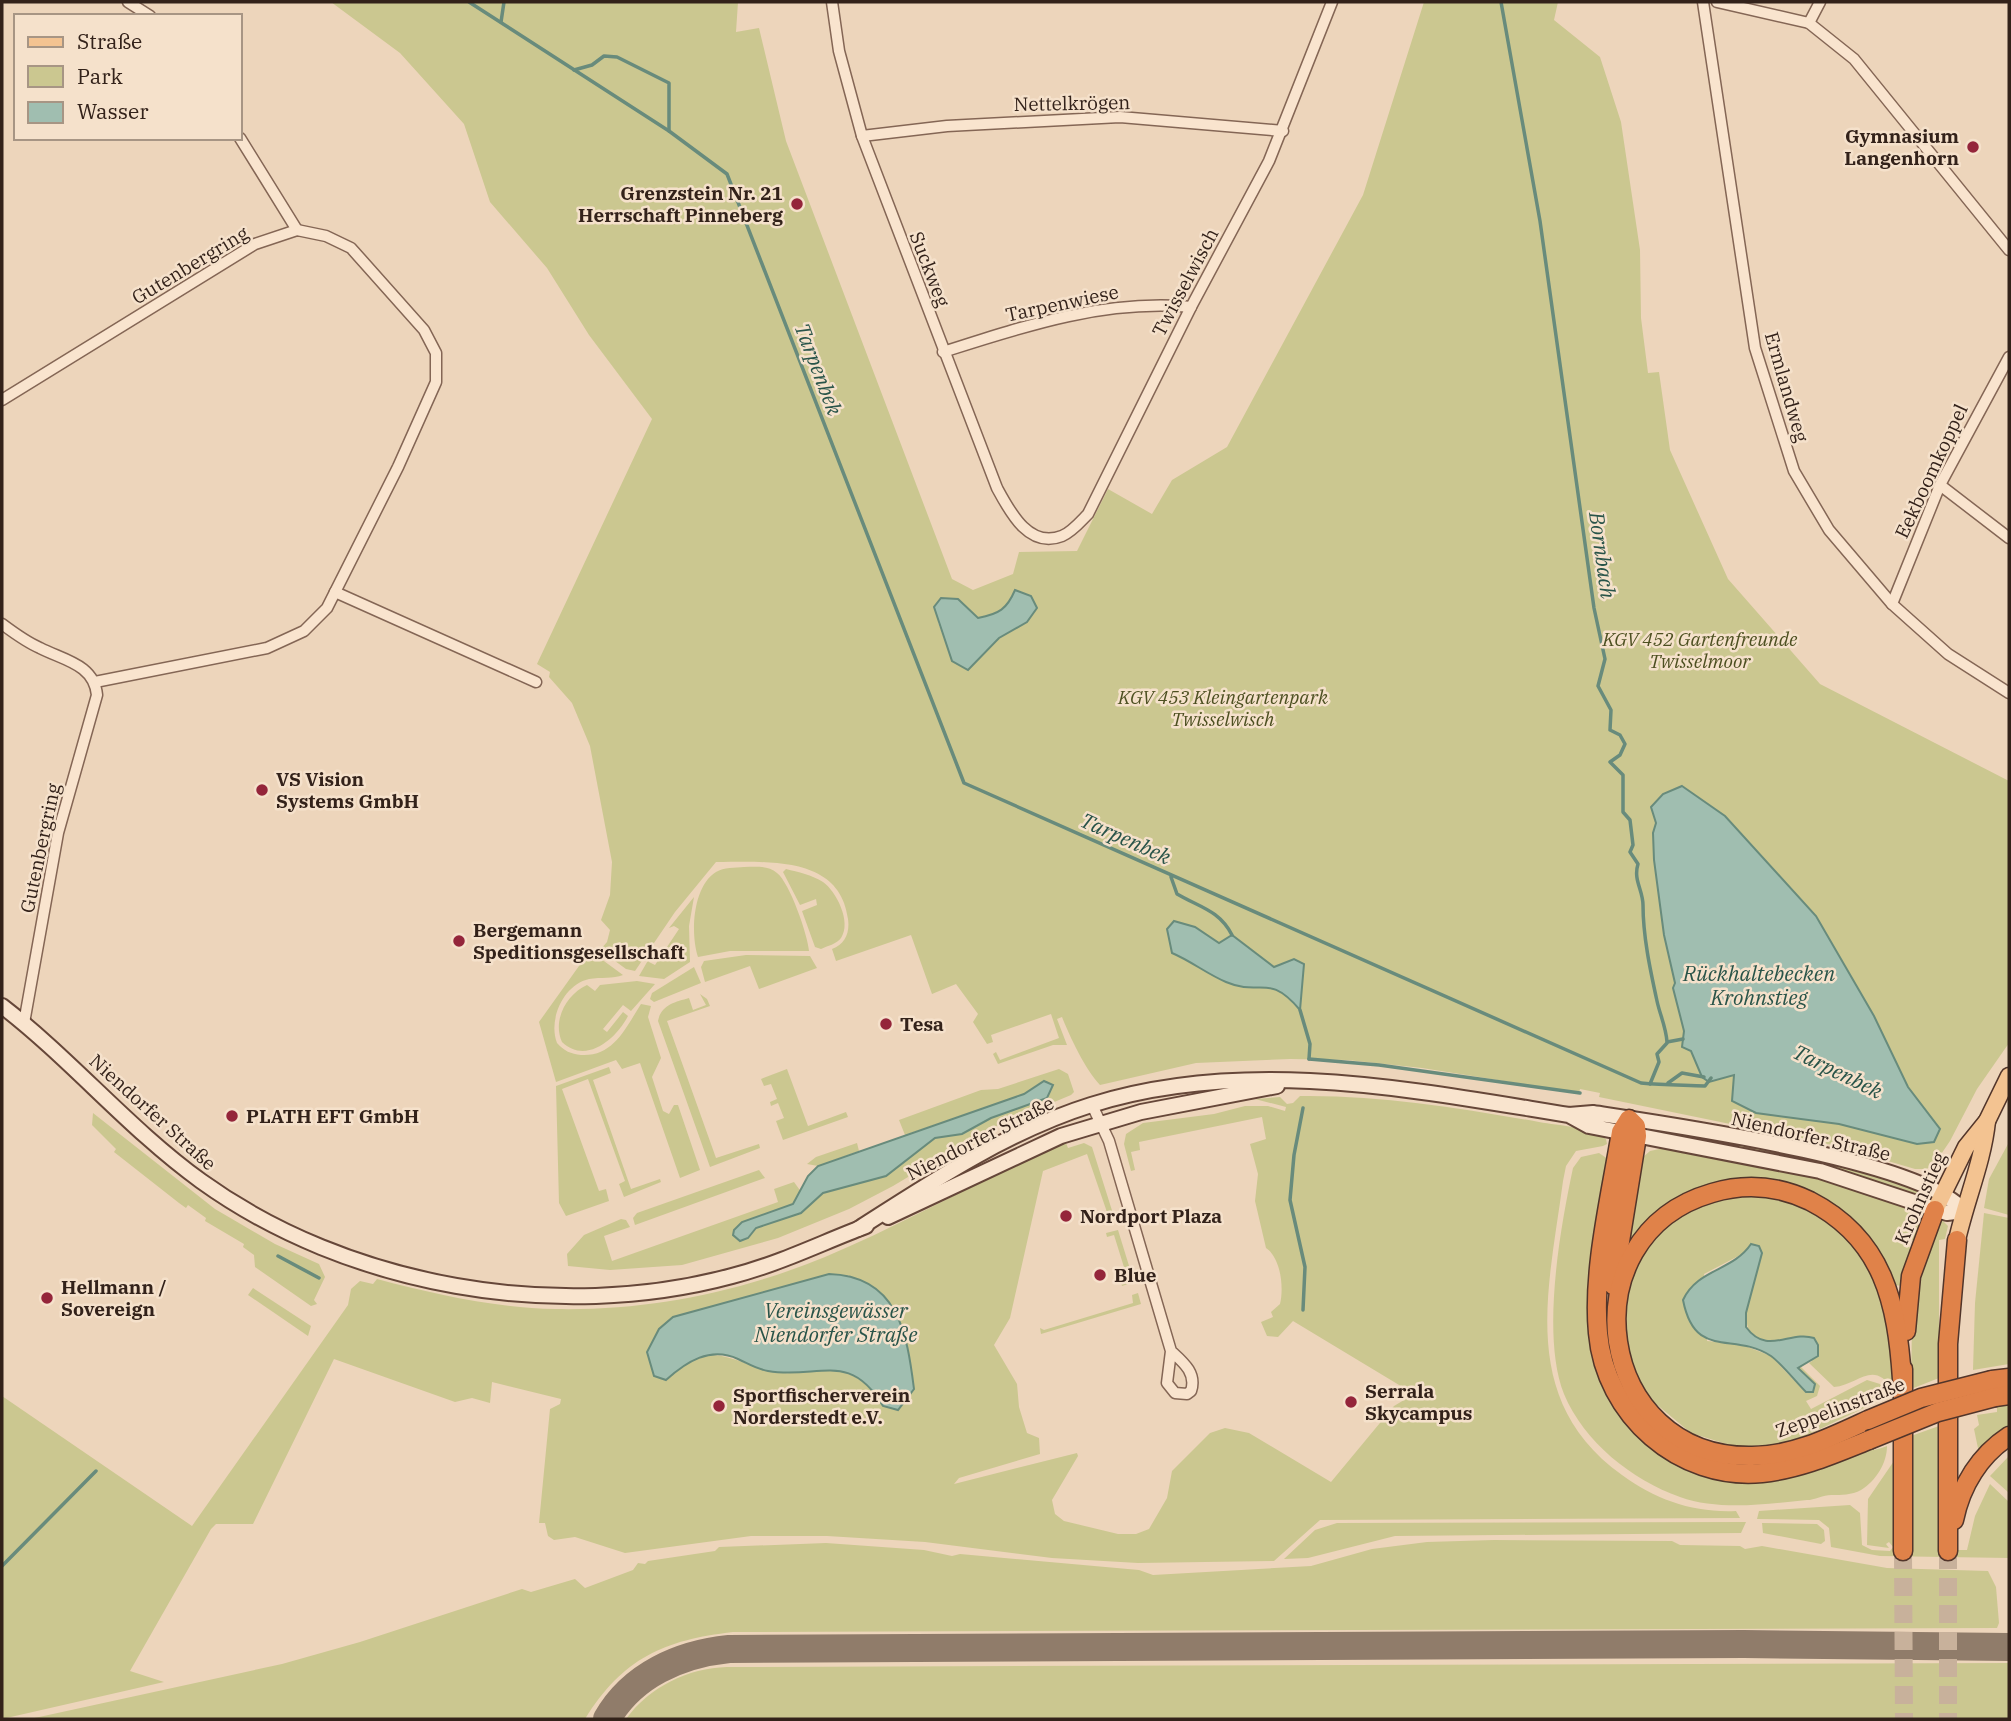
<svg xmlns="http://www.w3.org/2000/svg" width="2011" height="1721" font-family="'IBM Plex Serif',serif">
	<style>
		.green { fill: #cbc790; fill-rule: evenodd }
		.water { fill: #a0beb0; stroke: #688b7c; stroke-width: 2 }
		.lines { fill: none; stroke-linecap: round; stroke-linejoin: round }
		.stream { stroke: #688b7c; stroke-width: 3.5 }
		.taxiway { stroke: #907c6a; stroke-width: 28 }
		.highway-tunnel { stroke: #c8b19b; stroke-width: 18; stroke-dasharray: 18 9; stroke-linecap: butt }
		.street-casing { stroke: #846655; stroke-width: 13 }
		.secondary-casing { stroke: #664739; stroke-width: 18 }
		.primary-casing { stroke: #52352a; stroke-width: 19 }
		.highway-casing { stroke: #52352a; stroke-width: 21 }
		.street { stroke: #f9e4ce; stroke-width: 10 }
		.secondary { stroke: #f9e4ce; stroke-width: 14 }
		.primary { stroke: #f3c391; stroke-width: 16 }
		.highway { stroke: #e08249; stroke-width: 18 }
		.highway-bridge-casing { stroke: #52352a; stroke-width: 21; stroke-linecap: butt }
		.highway-bridge { stroke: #e08249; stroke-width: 18 }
		.poi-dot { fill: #94253a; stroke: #f5e1cb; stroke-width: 2.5 }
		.labels { text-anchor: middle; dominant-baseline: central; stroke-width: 5; stroke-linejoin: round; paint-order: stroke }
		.street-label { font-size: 19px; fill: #33221a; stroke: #f5e1cb }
		.poi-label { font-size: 19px; font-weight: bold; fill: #33221a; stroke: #f5e1cb; text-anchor: start }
		.park-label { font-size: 19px; font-style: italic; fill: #4d5021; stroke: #f5e1cb }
		.water-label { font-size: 21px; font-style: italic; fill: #295449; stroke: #f5e1cb }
	</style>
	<rect width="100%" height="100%" fill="#edd5bb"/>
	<g class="green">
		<path d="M 331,2 L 738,2 L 736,32 L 759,28 L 786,141 L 952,579 L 973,590 L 1013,574 L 1019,552 L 1077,551 L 1108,489 L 1152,514 L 1172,480 L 1227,447 L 1363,195 L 1424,2 L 1558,2 L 1554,20 L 1600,57 L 1621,122 L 1640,250 L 1641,318 L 1648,373 L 1659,372 L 1670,450 L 1728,579 L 1820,684 L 2009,781 L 2009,1043 L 1977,1089 L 1950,1141 L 1933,1166 L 1926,1169 L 1915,1169 L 1837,1146 L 1599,1097 L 1600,1093 L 1580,1089 L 1579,1093 L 1422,1068 L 1347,1060 L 1290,1059 L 1196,1063 L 1100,1085 C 1085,1069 1070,1037 1062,1017 L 1057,1019 L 1067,1045 L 1053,1045 L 998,1064 L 993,1054 L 996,1052 L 1000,1060 L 1059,1038 L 1051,1014 L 991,1035 L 993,1042 L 987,1044 L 973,1022 L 978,1014 L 956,984 L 932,994 L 911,935 L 836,961 L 832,949 C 845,944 850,933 848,919 C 840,855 767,862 716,862 L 675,912 L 635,971 L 626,969 L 600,950 L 607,942 L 610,930 L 601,920 L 610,895 L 612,862 L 590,746 L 572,703 L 549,677 L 550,672 L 537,664 L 652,419 L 589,335 L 547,268 L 490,202 L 464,124 L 400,53 ZM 958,599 L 978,618 L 994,615 L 1008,607 L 1027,622 L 999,638 L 967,669 L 952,661 L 938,622 Z"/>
		<path d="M 744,867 C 755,867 768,865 777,873 C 790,883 808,936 809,951 L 730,951 L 698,957 C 690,933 693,886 716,872 C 724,867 735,868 744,867 Z"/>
		<path d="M 786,869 C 798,872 812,875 823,882 C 836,891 852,922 841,938 C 837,944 827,946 821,949 L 815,947 L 802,911 L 817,905 L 816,899 L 800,905 L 783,872 Z"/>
		<polygon points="694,897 689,926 690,962 664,979 639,976 650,957 649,962 655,965 679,929 674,926 669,928"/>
		<path d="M 593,953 L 623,975 C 613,979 601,977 589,979 C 563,985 548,1020 557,1043 C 564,1051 571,1054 581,1055 C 614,1057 626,1027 641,1004 L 651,1006 L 648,1017 L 661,1058 L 652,1077 L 663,1111 L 669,1114 L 674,1105 L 678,1105 L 700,1170 L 680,1178 L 640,1063 L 622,1069 L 616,1060 L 556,1082 L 539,1022 L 584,959 Z"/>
		<polygon points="746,955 810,956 817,968 759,989 750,966 705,982 701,967 704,961"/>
		<polygon points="694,967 701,983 654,1002 650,999 652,993"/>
		<path d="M 637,981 L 655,984 L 631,1011 L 623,1005 L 603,1029 L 607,1032 L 623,1012 L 628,1016 C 616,1039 586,1065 562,1042 C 552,1020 567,994 587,985 L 595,991 L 600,985 Z"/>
		<path d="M 700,994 L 707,999 L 710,1006 L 667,1021 L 716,1158 L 759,1144 L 760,1148 L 710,1167 L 658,1021 C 661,1005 675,1002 689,998 L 693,1010 L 706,1005 Z"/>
		<polygon points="609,1067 611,1073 593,1080 631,1189 660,1179 661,1182 624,1197 619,1184 625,1181 588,1079 562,1089 599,1191 606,1189 609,1201 566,1216 559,1203 556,1086"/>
		<polygon points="787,1069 808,1126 846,1112 848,1117 783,1140 776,1121 784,1118 778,1103 771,1106 770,1102 777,1099 771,1084 764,1086 761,1079"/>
		<polygon points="1059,1069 1068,1074 1074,1092 1071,1095 985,1131 893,1186 849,1209 778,1238 682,1265 610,1270 568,1266 567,1254 584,1235 621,1219 626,1220 630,1227 604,1236 612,1261 778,1202 774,1189 794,1182 802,1193 793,1204 742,1222 748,1238 756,1228 794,1214 823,1193 886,1176 935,1138 962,1134 991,1118 1047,1098 1038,1084 1024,1094 905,1135 899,1120 981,1090 998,1089"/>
		<path d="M 1300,1096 C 1381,1095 1460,1108 1539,1122 C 1560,1126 1588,1126 1606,1139 L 1607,1144 L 1603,1146 L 1576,1151 L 1566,1166 L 1563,1181 C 1549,1288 1517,1400 1622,1475 C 1656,1500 1694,1513 1736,1511 L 1740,1518 L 1320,1520 L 1274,1561 L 1138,1563 L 1052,1558 L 925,1542 L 827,1536 L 751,1536 L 625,1553 L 575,1537 L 554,1540 L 548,1536 L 545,1523 L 539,1523 L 550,1409 L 560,1404 L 561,1399 L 492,1382 L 490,1403 L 472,1398 L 455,1402 L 334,1359 L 253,1524 L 216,1524 L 211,1529 L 130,1671 L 164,1682 L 2,1719 L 2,1396 L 192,1526 L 348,1305 L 351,1289 L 360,1281 L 373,1284 L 377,1279 C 433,1294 497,1308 555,1309 C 647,1311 740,1292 825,1257 C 907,1223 984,1177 1066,1143 L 1068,1148 L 1084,1143 L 1092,1147 L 1115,1220 L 1103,1224 L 1102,1221 L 1109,1218 L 1087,1154 L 1043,1171 L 1010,1318 L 994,1345 L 1017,1384 L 1019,1407 L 1027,1433 L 1039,1438 L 1040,1454 L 959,1478 L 954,1484 L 1077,1453 L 1078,1456 L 1052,1500 L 1055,1514 L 1064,1521 L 1118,1534 L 1136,1534 L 1149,1529 L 1167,1498 L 1172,1471 L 1210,1433 L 1225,1428 L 1249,1433 L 1331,1482 L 1394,1406 L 1414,1394 L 1293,1321 L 1278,1337 L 1267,1336 L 1261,1322 L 1273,1317 L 1271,1312 L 1280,1304 C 1284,1288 1281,1258 1266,1248 L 1255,1201 L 1258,1174 L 1250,1144 L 1266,1139 L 1262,1117 L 1139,1142 L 1140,1150 L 1131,1152 L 1135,1170 L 1131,1171 L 1124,1144 L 1126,1134 L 1143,1123 L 1214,1114 L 1245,1106 L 1268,1106 L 1285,1111 L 1286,1107 L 1255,1099 L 1280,1097 L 1287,1104 L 1293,1103 ZM 849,1275 L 883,1406 C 867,1378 845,1367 811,1369 C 802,1370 794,1374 784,1373 C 728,1366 718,1333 665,1380 L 654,1376 Z"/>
		<polygon points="93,1113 215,1209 275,1244 319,1264 325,1277 314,1300 317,1304 311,1306 255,1267 254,1255 243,1247 244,1244 205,1221 206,1218 188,1205 186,1208 179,1203 114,1152 116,1149 92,1125"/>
		<path d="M 1650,1128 C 1746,1145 1843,1157 1933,1197 L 1928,1201 L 1837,1170 L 1649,1133 Z"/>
		<polygon points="857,1143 859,1151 818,1166 807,1164 816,1157"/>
		<polygon points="2008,1144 2009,1146 2009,1215 1984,1208 1989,1179"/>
		<polygon points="1664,1148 1801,1172 1912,1208 1920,1225 1915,1241 1909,1239 1907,1246 1913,1249 1903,1286 1894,1285 1826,1204 1711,1188 1627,1257 1642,1158 1650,1151"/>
		<path d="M 1599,1153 L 1608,1159 C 1603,1196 1599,1233 1594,1270 C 1591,1292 1586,1316 1589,1339 C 1599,1423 1675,1487 1759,1482 C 1800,1480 1829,1459 1866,1451 C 1871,1450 1878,1450 1887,1446 C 1887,1463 1876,1481 1861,1490 C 1852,1495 1840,1495 1833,1495 C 1825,1494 1815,1500 1807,1500 C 1766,1504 1719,1511 1680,1497 C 1632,1480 1584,1442 1564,1394 C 1541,1336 1560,1229 1573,1168 L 1581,1157 Z"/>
		<polygon points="759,1170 765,1178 635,1225 633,1218 637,1213"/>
		<path d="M 1723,1195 C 1740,1195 1761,1192 1777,1196 C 1823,1208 1865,1245 1882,1290 C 1894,1320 1894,1359 1894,1391 C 1873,1358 1859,1385 1834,1387 L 1809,1363 L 1812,1361 L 1807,1336 C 1798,1337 1789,1341 1780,1342 C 1727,1349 1750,1289 1760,1263 L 1746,1252 L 1704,1274 L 1707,1341 L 1740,1344 L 1771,1356 L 1805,1392 L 1798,1368 L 1801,1367 L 1820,1386 L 1817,1396 L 1806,1401 L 1811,1409 L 1867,1380 L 1880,1384 L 1887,1397 L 1799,1439 L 1779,1444 L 1736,1447 L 1691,1433 L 1650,1399 L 1631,1364 L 1627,1348 L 1624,1305 L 1637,1260 L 1673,1218 Z"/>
		<polygon points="1984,1213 2009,1218 2009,1364 1973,1370 1975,1303"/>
		<polygon points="1941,1219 1948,1226 1945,1239 1939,1240 1939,1378 1911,1389 1912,1320 1922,1260"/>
		<polygon points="1118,1230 1134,1282 1122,1286 1121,1283 1128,1280 1114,1235 1107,1237 1106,1233"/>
		<polygon points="253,1288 311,1326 308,1336 248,1295"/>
		<polygon points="1138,1293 1141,1304 1041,1334 1040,1328 1044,1330 1133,1303 1132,1295"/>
		<polygon points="2009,1402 2009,1428 1979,1453 1974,1429 1979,1425 1977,1415 1997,1412 1997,1407"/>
		<polygon points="1939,1426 1940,1550 1967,1550 1975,1516 1990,1484 2009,1502 2009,1558 1880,1556 1831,1547 1829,1528 1819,1520 1757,1519 1759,1511 1850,1505 1860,1513 1862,1545 1872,1550 1890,1551 1893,1547 1889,1542 1886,1544 1889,1548 1867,1545 1868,1499 1911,1436"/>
		<polygon points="2009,1456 2009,1493 1990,1476"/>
		<polygon points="1746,1522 1741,1533 1395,1536 1308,1558 1284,1559 1315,1530 1337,1523"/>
		<polygon points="1762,1523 1817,1524 1824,1530 1825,1541 1821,1544 1763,1533"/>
		<path d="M 1494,1540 L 1672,1541 L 1680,1545 L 1740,1546 L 1745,1549 L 1762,1546 L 1887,1568 L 1988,1571 L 1996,1587 L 1999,1623 L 1997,1628 L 733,1632 C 664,1640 623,1658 585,1719 L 30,1719 L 282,1664 L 360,1642 L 522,1589 L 531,1592 L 575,1579 L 585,1588 L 633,1570 L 638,1563 L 645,1564 L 648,1561 L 715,1551 L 719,1547 L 826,1543 L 924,1550 L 952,1556 L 960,1554 L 1139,1570 L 1153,1575 L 1311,1566 L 1372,1549 L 1427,1542 Z"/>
		<path d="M 2009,1663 L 2009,1719 L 626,1719 C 649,1687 688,1668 727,1667 Z"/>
	</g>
	<g class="water">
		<path d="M 1015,590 L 1031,596 L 1037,608 L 1027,622 L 999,638 L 968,670 L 952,661 L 934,607 L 941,598 L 958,599 L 978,618 C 999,614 1007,609 1015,590 Z"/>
		<polygon points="1682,786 1725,816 1816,916 1874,1016 1908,1087 1940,1129 1934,1142 1917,1144 1839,1124 1756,1113 1732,1101 1734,1075 1709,1082 1702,1077 1691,1051 1682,1047 1684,1031 1673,988 1675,983 1664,935 1654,860 1653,833 1656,823 1651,807 1663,794"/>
		<path d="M 1174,921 L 1195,927 L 1219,943 L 1232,935 L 1274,967 L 1294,959 L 1304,964 L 1300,1010 C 1268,972 1261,997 1226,982 C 1207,974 1191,961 1172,953 L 1167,929 Z"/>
		<polygon points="1044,1081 1053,1085 1047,1098 991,1118 962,1134 935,1138 886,1176 823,1193 801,1213 756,1228 748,1238 740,1241 733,1235 734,1230 742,1222 793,1204 808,1176 818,1166 1024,1094"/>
		<path d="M 1751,1244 L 1759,1246 L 1762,1253 L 1746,1313 L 1746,1327 C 1767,1356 1790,1330 1814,1338 L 1818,1345 L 1818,1356 L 1798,1368 L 1815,1384 L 1813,1392 L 1806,1392 C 1795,1381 1783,1365 1771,1356 C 1733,1331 1695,1361 1683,1300 C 1697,1269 1733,1271 1751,1244 Z"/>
		<path d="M 829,1274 C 898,1276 907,1333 914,1389 L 898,1410 L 883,1406 C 849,1349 818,1380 768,1371 C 756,1369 749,1364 738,1359 C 710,1346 686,1362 666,1380 L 654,1376 L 647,1352 L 659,1329 L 673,1317 Z"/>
	</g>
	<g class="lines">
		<g class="stream">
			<path d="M 469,2 L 669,131 L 727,174 L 964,783 L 1641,1083 C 1663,1085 1684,1085 1705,1086 L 1711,1078"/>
			<path d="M 1501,2 L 1540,221 L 1594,608 L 1605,659 L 1598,686 L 1611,710 L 1610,730 L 1620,735 L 1625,744 L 1620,755 L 1610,762 L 1623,775 L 1623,812 L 1630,820 L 1633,845 L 1630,852 L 1638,864 C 1633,880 1643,890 1643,905 C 1643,936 1650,969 1657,1001 C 1660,1015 1666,1027 1667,1042 L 1683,1039"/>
			<polyline points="501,22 504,2"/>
			<polyline points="574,70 592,65 604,56 617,57 669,83 669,131"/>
			<path d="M 1171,877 L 1177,894 C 1199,907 1219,910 1232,935"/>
			<polyline points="1300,1010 1310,1044 1309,1059"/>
			<polyline points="1309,1059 1379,1065 1580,1093"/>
			<polyline points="1668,1083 1682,1073 1704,1077"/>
			<polyline points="1650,1084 1659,1062 1657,1054 1667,1043"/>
			<polyline points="1303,1108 1294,1155 1290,1200 1305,1267 1303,1310"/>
			<polyline points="278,1256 319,1278"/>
			<polyline points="2,1566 96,1471"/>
		</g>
		<path class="taxiway" d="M 607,1719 C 632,1675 680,1654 729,1649 L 1744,1644 L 2009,1647"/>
		<g class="highway-tunnel">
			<polyline points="1903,1551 1904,1719"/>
			<polyline points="1948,1551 1948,1719"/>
		</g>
		<defs>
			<g id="street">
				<polyline points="128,2 150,16"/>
				<path d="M 832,2 L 839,51 L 862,136 L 997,488 C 1010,512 1029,549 1062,536 C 1072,532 1081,521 1088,514 L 1191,307 L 1269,161 L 1332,2"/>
				<polyline points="1703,2 1755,348 1794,471 1829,530 1892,604 1948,654 2009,693"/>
				<polyline points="1717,2 1809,23 1854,59 2009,250"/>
				<polyline points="1809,23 1820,2"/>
				<polyline points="862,136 947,126 1120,117 1283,131"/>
				<polyline points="240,138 297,230"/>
				<path d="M 943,352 C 1024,326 1105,299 1191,307"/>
				<polyline points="2,400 255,244 297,230 326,236 351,248 424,330 436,353 436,382 398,467 327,608 304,631 267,648 95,682"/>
				<polyline points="1940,485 2009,538"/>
				<polyline points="335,592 536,682"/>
				<polyline points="1892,604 1940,485 2009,357"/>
				<path d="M 2,624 C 14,633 26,642 40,648 C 63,660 94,664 97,695 L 58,833 L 24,1023"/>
				<path d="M 1092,1105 L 1109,1141 L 1171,1351 L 1167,1383 L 1175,1393 L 1187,1394 L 1191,1391 C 1197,1373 1183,1362 1171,1351"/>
			</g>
			<g id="secondary">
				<path d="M 2,1006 C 72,1060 129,1129 201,1181 C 348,1287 557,1323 732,1276 C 779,1264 821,1243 866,1226"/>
				<polyline points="888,1217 1061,1136 1141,1112 1277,1086"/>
				<path d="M 858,1229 C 931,1182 1008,1131 1091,1105 C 1247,1056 1413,1090 1569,1115 L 1593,1113 C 1665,1124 1923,1160 1964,1211 L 1947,1213 L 1820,1171 L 1589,1126 L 1569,1115"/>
			</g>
			<g id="primary">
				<polyline points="1935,1210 1966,1147 1987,1121 2009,1076"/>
				<path d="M 1957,1240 C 1966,1200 1983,1161 1987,1121"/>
			</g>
			<g id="highway">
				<path d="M 1613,1285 L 1637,1136 L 1636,1126 L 1629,1119 L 1621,1132 C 1611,1195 1592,1270 1598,1333 C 1605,1415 1679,1481 1762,1473 C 1800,1469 1834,1454 1869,1440"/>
				<polyline points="1906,1331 1911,1276 1935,1210"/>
				<polyline points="1903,1369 1903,1551"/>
				<polyline points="1992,1380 2009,1378"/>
				<polyline points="1995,1397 2009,1395"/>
				<path d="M 1868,1420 C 1831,1437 1793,1456 1752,1456 C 1596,1459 1564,1236 1712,1193 C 1745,1183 1779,1186 1810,1201 C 1884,1239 1897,1304 1902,1379"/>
				<path d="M 1954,1520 C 1961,1485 1980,1455 2009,1436"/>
				<polyline points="1948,1551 1948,1344 1957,1240"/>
			</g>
		</defs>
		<use href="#street" class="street-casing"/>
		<use href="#secondary" class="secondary-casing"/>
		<use href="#primary" class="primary-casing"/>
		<use href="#highway" class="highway-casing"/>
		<use href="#street" class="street"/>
		<use href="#secondary" class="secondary"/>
		<use href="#primary" class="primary"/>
		<use href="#highway" class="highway"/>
		<defs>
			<g id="highway-bridge">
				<polyline points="1868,1420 1921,1398 1992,1380"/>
				<polyline points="1869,1440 1938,1412 1995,1397"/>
			</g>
		</defs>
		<use href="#highway-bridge" class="highway-bridge-casing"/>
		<use href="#highway-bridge" class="highway-bridge"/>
	</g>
	<g class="poi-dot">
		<circle cx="1973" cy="147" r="7"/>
		<circle cx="797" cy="204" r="7"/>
		<circle cx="262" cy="790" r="7"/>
		<circle cx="459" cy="941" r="7"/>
		<circle cx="886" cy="1024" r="7"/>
		<circle cx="232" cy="1116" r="7"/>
		<circle cx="1066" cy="1216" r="7"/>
		<circle cx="1100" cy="1275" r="7"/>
		<circle cx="47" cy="1298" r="7"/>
		<circle cx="1351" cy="1402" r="7"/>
		<circle cx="719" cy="1406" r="7"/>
	</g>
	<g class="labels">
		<g class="street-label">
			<text transform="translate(1072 103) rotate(-1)">Nettelkrögen</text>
			<text transform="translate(190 265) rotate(-31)">Gutenbergring</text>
			<text transform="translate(930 269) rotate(69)">Suckweg</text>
			<text transform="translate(1185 282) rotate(-62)">Twisselwisch</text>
			<text transform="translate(1062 303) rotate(-12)">Tarpenwiese</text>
			<text transform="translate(1787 387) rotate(74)">Ermlandweg</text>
			<text transform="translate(1931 471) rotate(-65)">Eekboomkoppel</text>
			<text transform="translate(40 848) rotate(-78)">Gutenbergring</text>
			<text transform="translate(153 1112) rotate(42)">Niendorfer Straße</text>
			<text transform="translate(1811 1136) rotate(13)">Niendorfer Straße</text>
			<text transform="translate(980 1138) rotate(-27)">Niendorfer Straße</text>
			<text transform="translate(1920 1198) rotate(-66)">Krohnstieg</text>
			<text transform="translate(1840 1407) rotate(-21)">Zeppelinstraße</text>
		</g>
		<g class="poi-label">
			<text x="1959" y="136" text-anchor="end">Gymnasium<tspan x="1959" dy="22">Langenhorn</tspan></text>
			<text x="783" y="193" text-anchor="end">Grenzstein Nr. 21<tspan x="783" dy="22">Herrschaft Pinneberg</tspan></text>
			<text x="276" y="779">VS Vision<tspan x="276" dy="22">Systems GmbH</tspan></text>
			<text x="473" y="930">Bergemann<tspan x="473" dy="22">Speditionsgesellschaft</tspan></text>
			<text x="900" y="1024">Tesa</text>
			<text x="246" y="1116">PLATH EFT GmbH</text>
			<text x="1080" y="1216">Nordport Plaza</text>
			<text x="1114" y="1275">Blue</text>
			<text x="61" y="1287">Hellmann /<tspan x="61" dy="22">Sovereign</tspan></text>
			<text x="1365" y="1391">Serrala<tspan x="1365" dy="22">Skycampus</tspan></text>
			<text x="733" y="1395">Sportfischerverein<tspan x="733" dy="22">Norderstedt e.V.</tspan></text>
		</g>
		<g class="park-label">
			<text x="1700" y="639">KGV 452 Gartenfreunde<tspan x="1700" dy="22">Twisselmoor</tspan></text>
			<text x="1223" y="697">KGV 453 Kleingartenpark<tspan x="1223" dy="22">Twisselwisch</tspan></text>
		</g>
		<g class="water-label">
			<text transform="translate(819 369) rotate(69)">Tarpenbek</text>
			<text transform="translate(1603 555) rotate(82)">Bornbach</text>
			<text transform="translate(1126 838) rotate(24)">Tarpenbek</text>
			<text x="1759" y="973">Rückhaltebecken<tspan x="1759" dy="24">Krohnstieg</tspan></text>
			<text transform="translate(1838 1071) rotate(26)">Tarpenbek</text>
			<text x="836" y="1310">Vereinsgewässer<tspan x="836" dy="24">Niendorfer Straße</tspan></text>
		</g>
	</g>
	<rect width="2011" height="1721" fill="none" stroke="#33221a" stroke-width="7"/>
	<rect x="14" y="14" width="228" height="126" fill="#f5e1cb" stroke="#a79584" stroke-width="2"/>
	<rect x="28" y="37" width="35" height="10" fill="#f3c391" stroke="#a79584" stroke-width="2"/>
	<text x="77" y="49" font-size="21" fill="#33221a">Straße</text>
	<rect x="28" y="66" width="35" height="21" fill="#cbc790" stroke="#a79584" stroke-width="2"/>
	<text x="77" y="84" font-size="21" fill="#33221a">Park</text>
	<rect x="28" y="102" width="35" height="21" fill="#a0beb0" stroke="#a79584" stroke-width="2"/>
	<text x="77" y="119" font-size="21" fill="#33221a">Wasser</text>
</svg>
